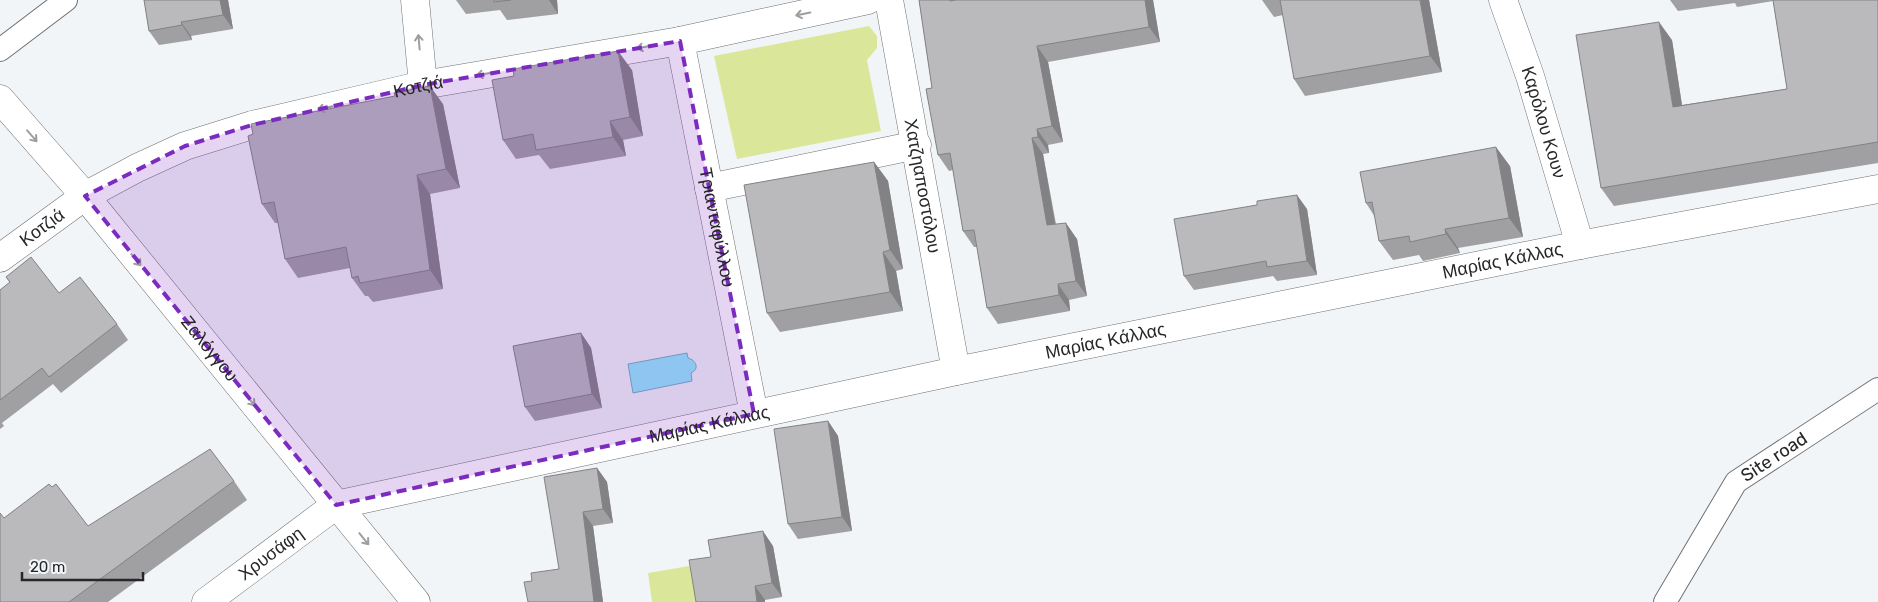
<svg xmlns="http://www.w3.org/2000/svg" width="1878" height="602" font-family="Rubik,sans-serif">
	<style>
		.green { fill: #dae79b }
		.water { fill: #93ecfe; stroke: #72b1be }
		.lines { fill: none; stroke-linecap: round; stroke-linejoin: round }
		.lane-casing { stroke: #6e7173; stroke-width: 24 }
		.street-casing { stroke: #6e7173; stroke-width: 29 }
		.lane { stroke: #fff; stroke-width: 22 }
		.street { stroke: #fff; stroke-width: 28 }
		.wall { fill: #a09fa2 }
		.shaded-wall { fill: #828284 }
		.building { fill: #bab9bc; stroke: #828284 }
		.oneway { stroke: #9d9e9e }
		.marked { fill: #7b2cbf; fill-opacity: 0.2; stroke: #7b2cbf; stroke-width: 4; stroke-dasharray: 10 6; stroke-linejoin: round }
		.labels { text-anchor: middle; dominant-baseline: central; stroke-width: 5; stroke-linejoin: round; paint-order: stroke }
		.street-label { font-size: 18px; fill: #262728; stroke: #f2f5f8 }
	</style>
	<rect width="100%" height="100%" fill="#f2f5f8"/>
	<g class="green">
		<polygon points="869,26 877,36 877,48 867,60 881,131 737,159 714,56"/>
		<polygon points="695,565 700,602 652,602 648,573"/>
	</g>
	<path class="water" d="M 687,353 L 688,358 C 696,360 700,369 691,373 L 692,381 L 633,393 L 628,364 Z"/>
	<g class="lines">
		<defs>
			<g id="lane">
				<polyline points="0,50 66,0"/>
				<path id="s1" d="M 1665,602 L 1736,482 L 1878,389"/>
			</g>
			<g id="street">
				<polyline points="415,0 423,85"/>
				<path id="s2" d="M 889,0 L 956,371"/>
				<path id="s3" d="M 1503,0 L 1530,76 L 1580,245"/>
				<path id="s4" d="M 680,41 L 754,414"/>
				<path id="s5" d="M 0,99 L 85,196 L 416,602"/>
				<polyline points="709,188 917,145"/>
				<path id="s6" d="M 0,258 L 85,196 L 137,168 L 185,146 L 252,125 L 423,85 L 680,41 L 868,0"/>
				<path id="s7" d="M 206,602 L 336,505 L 956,371 L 1580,245 L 1878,189"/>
			</g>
		</defs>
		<use href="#lane" class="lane-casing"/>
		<use href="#street" class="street-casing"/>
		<use href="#lane" class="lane"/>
		<use href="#street" class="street"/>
	</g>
	<g class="wall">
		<polygon points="144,0 228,0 233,29 191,36 192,40 159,45 149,31"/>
		<polygon points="456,0 557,0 558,14 507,20 500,10 466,14"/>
		<polygon points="919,0 1153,0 1160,42 1048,62 1063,142 1048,145 1049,153 1043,154 1056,224 1077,239 1087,296 1069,300 1070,311 998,324 987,308 977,247 974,247 963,231 953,170 949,171 938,155 932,88"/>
		<polygon points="1262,0 1429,0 1442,72 1305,96 1294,79 1283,15 1274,17"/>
		<polygon points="1670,0 1878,0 1878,163 1614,206 1601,188 1672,40 1682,105 1787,89 1773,1 1737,7 1735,3 1678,11"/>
		<polygon points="632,70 643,136 623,140 626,156 550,169 539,155 516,159 503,140"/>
		<polygon points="443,104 460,188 430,194 443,289 373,302 368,296 365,296 352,278 350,268 298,278 285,259 278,223 275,223 262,204"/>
		<polygon points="874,162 888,181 903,269 896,271 903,311 780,332 767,313"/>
		<polygon points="1510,166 1523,237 1458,248 1460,253 1423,261 1419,255 1393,260 1379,241 1375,217 1366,203"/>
		<polygon points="1307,209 1317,275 1277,281 1273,276 1194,290 1184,276"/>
		<polygon points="6,277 59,293 117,324 128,340 61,393 53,384 2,423 4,426 0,429 0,290 10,283"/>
		<polygon points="581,333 591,348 602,408 535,421 525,407"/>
		<polygon points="828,421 838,436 852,531 798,539 788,524"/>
		<polygon points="597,468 607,482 613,523 593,526 603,602 532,581 559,569"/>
		<polygon points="234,481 247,500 108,602 0,602 4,518 52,487 88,526"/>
		<polygon points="773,546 782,597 765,600 696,602"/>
	</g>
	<g class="shaded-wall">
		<polygon points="220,0 228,0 233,29 223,15"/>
		<polygon points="549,0 557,0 558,14"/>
		<polygon points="1145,0 1153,0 1160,42 1149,27"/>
		<polygon points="1420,0 1429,0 1442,72 1430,56"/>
		<polygon points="181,22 191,36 192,40 182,25"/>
		<polygon points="1659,22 1672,40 1685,125 1673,107"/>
		<polygon points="1037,46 1048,62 1063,142 1052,126"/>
		<polygon points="618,51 632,70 643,136 630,117"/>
		<polygon points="430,86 443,104 460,188 446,169"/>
		<polygon points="610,121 623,140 626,156 613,137"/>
		<polygon points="1037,129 1048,145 1049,153 1038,137"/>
		<polygon points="1032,138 1043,154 1058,241 1047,225"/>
		<polygon points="1496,147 1510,166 1523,237 1509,218"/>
		<polygon points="874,162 888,181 903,269 890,250"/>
		<polygon points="417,175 430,194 443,289 430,270"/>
		<polygon points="1297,195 1307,209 1317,275 1307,261"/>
		<polygon points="1066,223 1077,239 1087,296 1076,281"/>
		<polygon points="1445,229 1458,248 1460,253 1446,234"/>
		<polygon points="883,252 896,271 903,311 890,292"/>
		<polygon points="1058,284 1069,300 1070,311 1059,295"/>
		<polygon points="581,333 591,348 602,408 592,394"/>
		<polygon points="828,421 838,436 852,531 842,517"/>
		<polygon points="597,468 607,482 613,523 603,509"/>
		<polygon points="583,512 593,526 603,602 594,602"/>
		<polygon points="763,531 773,546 782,597 772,583"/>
		<polygon points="755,586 765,600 765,602 757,602"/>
	</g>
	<g class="building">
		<polygon points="144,0 220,0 223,15 181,22 182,25 149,31"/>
		<polygon points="494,0 511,0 494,2"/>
		<polygon points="919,0 950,0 950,1 956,0 1145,0 1149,27 1037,46 1052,126 1037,129 1038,137 1032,138 1047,225 1066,223 1076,281 1058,284 1059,295 987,308 974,230 963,231 950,153 938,155 926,89 932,88"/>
		<polygon points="1280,0 1420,0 1430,56 1294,79"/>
		<polygon points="1773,0 1878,0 1878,142 1601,188 1576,35 1659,22 1673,107 1787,89"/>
		<polygon points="618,51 630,117 610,121 613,137 536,150 533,134 503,140 492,80 514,76 513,69"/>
		<polygon points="430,86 446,169 417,175 430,270 360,283 358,276 352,278 346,247 285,259 274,202 262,204 248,136 253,134 251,124 395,96 394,93"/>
		<polygon points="1496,147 1509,218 1445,229 1446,234 1410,242 1409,236 1379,241 1372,202 1366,203 1360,172"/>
		<polygon points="874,162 890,250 883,252 890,292 767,313 744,185"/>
		<polygon points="1297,195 1307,261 1267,267 1266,261 1184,276 1174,219 1257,205 1257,201"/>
		<polygon points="31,257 59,293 80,277 117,324 49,377 42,368 0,400 0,290 10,282 6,277"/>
		<polygon points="581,333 592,394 525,407 513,346"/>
		<polygon points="828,421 842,517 788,524 774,429"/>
		<polygon points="210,449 234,481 69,602 0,602 0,513 4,518 49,484 52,487 56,484 88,526"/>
		<polygon points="597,468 603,509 583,512 594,602 528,602 524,582 532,581 531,573 559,569 544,477"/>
		<polygon points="763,531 772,583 755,586 757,602 696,602 689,560 711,557 708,540"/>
	</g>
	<defs><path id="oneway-shaft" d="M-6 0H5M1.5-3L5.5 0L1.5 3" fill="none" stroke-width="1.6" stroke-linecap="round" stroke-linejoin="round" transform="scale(1.25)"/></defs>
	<g class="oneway">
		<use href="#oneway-shaft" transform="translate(803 14) rotate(168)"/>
		<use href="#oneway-shaft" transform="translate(419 42) rotate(-95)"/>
		<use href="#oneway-shaft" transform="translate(644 47) rotate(170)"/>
		<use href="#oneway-shaft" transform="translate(484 74) rotate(170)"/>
		<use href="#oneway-shaft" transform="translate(325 108) rotate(167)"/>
		<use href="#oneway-shaft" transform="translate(32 136) rotate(49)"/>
		<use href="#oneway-shaft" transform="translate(136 260) rotate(51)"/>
		<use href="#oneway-shaft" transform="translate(250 400) rotate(51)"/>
		<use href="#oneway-shaft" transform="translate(364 539) rotate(51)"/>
	</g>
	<path class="marked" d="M 680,41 L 754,414 L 336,505 L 85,196 L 185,146 L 252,125 L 423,85 Z"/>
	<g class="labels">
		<g class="street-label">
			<text stroke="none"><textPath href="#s6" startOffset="458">Κοτζιά</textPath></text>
			<text stroke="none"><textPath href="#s3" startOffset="129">Καρόλου Κουν</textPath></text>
			<text stroke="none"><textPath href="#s2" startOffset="189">Χατζηαποστόλου</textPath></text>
			<text stroke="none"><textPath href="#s6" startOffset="52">Κοτζιά</textPath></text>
			<text stroke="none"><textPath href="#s4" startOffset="190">Τριανταφύλλου</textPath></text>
			<text stroke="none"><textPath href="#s7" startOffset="1354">Μαρίας Κάλλας</textPath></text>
			<text stroke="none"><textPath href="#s7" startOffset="949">Μαρίας Κάλλας</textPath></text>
			<text stroke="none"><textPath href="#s5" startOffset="326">Ζαλόγγου</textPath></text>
			<text stroke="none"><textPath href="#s7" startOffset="544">Μαρίας Κάλλας</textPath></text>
			<text stroke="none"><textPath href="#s1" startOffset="185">Site road</textPath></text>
			<text stroke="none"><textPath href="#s7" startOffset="81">Χρυσάφη</textPath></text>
		</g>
	</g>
	<path d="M22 572v8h121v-8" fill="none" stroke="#262728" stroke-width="2.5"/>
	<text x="30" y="572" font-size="15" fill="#262728" stroke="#f2f5f8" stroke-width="4" paint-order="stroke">20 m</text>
</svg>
